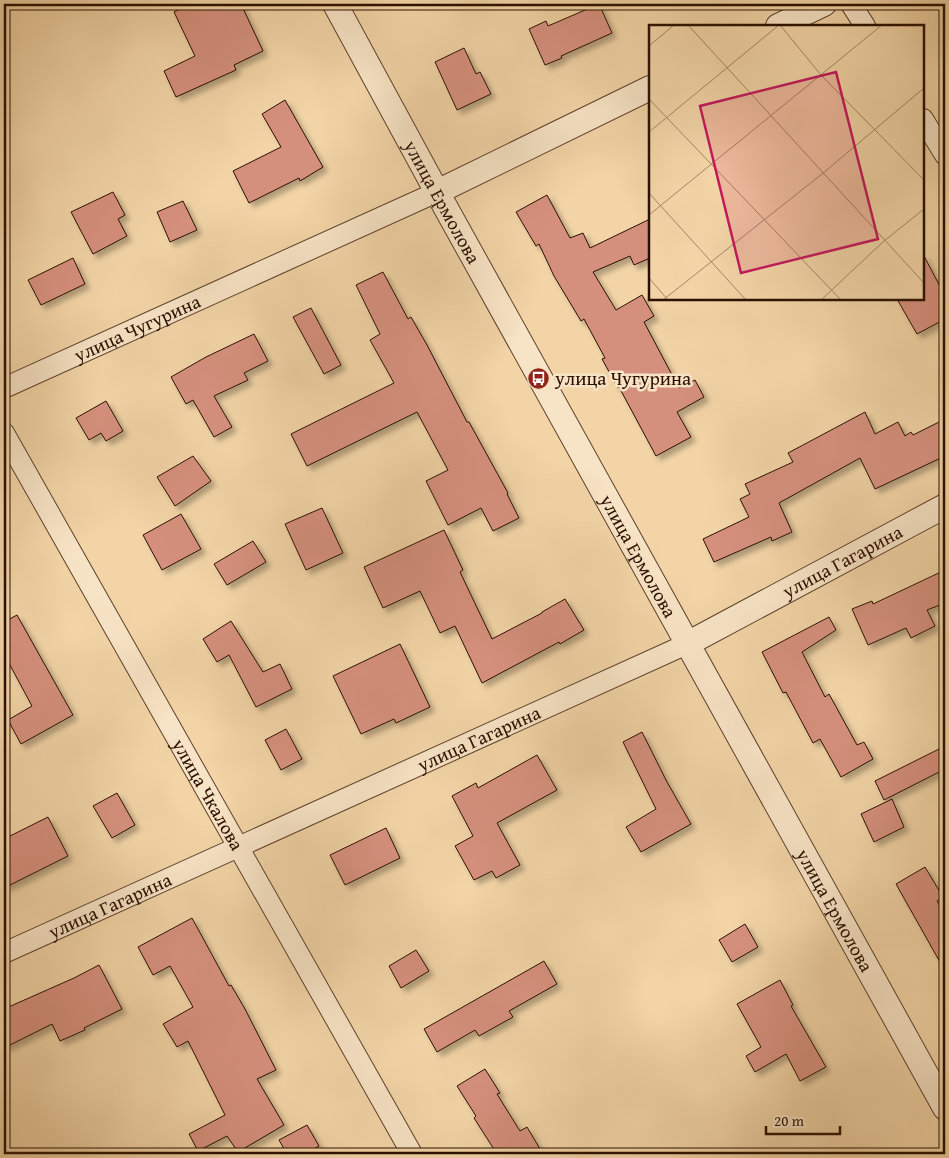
<svg xmlns="http://www.w3.org/2000/svg" width="949" height="1158" font-family="'Gentium Book Plus',serif">
	<style>
		.building { fill: #d5907d; stroke: #2b1000; filter: url(#shadow) }
		.lines { fill: none; stroke-linecap: round; stroke-linejoin: round }
		.minor-casing { stroke: #5d412a; stroke-width: 22 }
		.tertiary-casing { stroke: #5d412a; stroke-width: 26 }
		.minor { stroke: #f7e3c5; stroke-width: 20 }
		.tertiary { stroke: #f7e3c5; stroke-width: 24 }
		.labels { text-anchor: middle; dominant-baseline: central; stroke-width: 5; stroke-linejoin: round; paint-order: stroke }
		.street-label { font-size: 19px; fill: #2b1000; stroke: #f7e3c5 }
		.poi-label { font-size: 19px; fill: #2b1000; stroke: #f7e3c5; text-anchor: start }
		.inset-road { fill: none; stroke: #a28664; stroke-width: 1 }
		.view { fill: #c2185b; fill-opacity: 0.15; stroke: #c2185b; stroke-width: 2.5 }
		.inset-edge { fill: none; stroke: #2b1000; stroke-width: 2.5 }
	</style>
	<defs>
		<filter id="shadow"><feDropShadow dx="4.5" dy="4.5" stdDeviation="2.5" flood-color="#0004"/></filter>
	</defs>
	<rect width="100%" height="100%" fill="#f2d4a6"/>
	<filter id="stains"><feTurbulence type="fractalNoise" baseFrequency=".004" numOctaves="4"/><feColorMatrix values="0 0 0 0 .2 0 0 0 0 .09 0 0 0 0 .02 0 0 0 .5 -.17"/></filter>
	<radialGradient id="worn" r=".72"><stop offset=".6" stop-color="#630" stop-opacity="0"/><stop offset="1" stop-color="#630" stop-opacity=".3"/></radialGradient>
	<g class="building">
		<polygon points="190,4 241,4 263,51 234,65 236,70 176,97 164,71 195,56 174,12"/>
		<polygon points="599,4 612,33 561,56 562,58 545,65 529,29 546,21 548,26"/>
		<polygon points="464,48 476,74 480,72 491,94 457,110 435,62"/>
		<polygon points="285,100 323,167 300,181 299,178 249,203 233,171 281,147 262,114"/>
		<polygon points="113,192 125,215 118,219 127,236 93,254 71,212"/>
		<polygon points="547,195 570,238 583,233 590,248 650,219 650,258 634,265 630,256 593,272 616,310 642,295 654,316 644,322 679,388 695,380 704,397 677,412 691,437 656,456 619,387 618,388 602,359 605,358 584,319 581,321 554,276 539,244 536,246 516,212"/>
		<polygon points="183,201 197,230 170,242 157,212"/>
		<polygon points="923,254 945,296 945,319 917,334 897,299 923,299"/>
		<polygon points="73,258 85,284 41,305 28,280"/>
		<polygon points="383,272 408,319 411,317 427,345 467,422 469,422 508,493 507,494 519,518 493,531 481,508 448,525 426,481 448,470 417,412 307,466 291,434 394,383 370,340 380,334 356,285"/>
		<polygon points="311,308 341,365 324,374 293,317"/>
		<polygon points="254,334 268,361 244,373 248,380 214,396 232,427 214,437 193,400 186,404 171,377 206,357"/>
		<polygon points="106,401 123,431 106,441 101,433 89,440 76,418"/>
		<polygon points="865,412 875,434 898,422 905,436 911,432 913,435 945,419 945,456 875,489 860,458 779,503 792,532 772,541 771,537 714,562 703,539 749,517 740,499 750,494 745,484 793,462 788,453"/>
		<polygon points="193,456 211,481 175,506 157,477"/>
		<polygon points="322,508 343,553 306,570 285,524"/>
		<polygon points="181,514 201,549 162,570 143,535"/>
		<polygon points="444,530 463,570 460,572 492,639 542,613 542,612 565,599 584,630 560,644 559,642 482,683 455,626 440,633 420,591 383,608 364,567"/>
		<polygon points="253,541 266,562 227,585 214,564"/>
		<polygon points="945,570 945,603 927,610 935,626 911,638 906,628 868,645 852,609 872,601 873,604"/>
		<polygon points="17,615 73,715 21,744 8,720 32,706 4,654 4,622"/>
		<polygon points="829,617 836,630 802,652 825,697 829,694 857,745 864,742 873,759 841,777 820,739 813,743 786,692 783,693 762,652"/>
		<polygon points="231,621 263,672 280,664 292,689 256,707 229,655 217,662 203,639"/>
		<polygon points="400,644 430,707 396,723 394,719 361,734 333,676"/>
		<polygon points="286,729 302,759 281,770 265,740"/>
		<polygon points="642,732 667,782 691,824 641,852 626,827 656,809 623,742"/>
		<polygon points="939,749 945,761 945,769 884,800 875,781"/>
		<polygon points="537,755 557,790 497,823 520,865 496,878 492,871 474,880 455,846 473,836 452,796 476,783 478,788"/>
		<polygon points="117,793 135,825 112,838 93,806"/>
		<polygon points="892,799 904,827 874,842 861,814"/>
		<polygon points="48,817 68,856 4,888 4,839"/>
		<polygon points="386,828 400,858 345,885 330,855"/>
		<polygon points="925,867 943,897 937,901 945,915 945,971 896,884"/>
		<polygon points="192,918 229,986 231,985 245,1009 276,1070 257,1079 284,1125 238,1152 227,1136 198,1151 189,1134 225,1115 188,1041 177,1047 163,1024 193,1007 170,966 153,975 138,947"/>
		<polygon points="745,924 758,947 732,962 719,940"/>
		<polygon points="416,950 429,971 401,988 389,966"/>
		<polygon points="544,961 557,984 509,1011 513,1017 479,1036 475,1030 437,1052 424,1029"/>
		<polygon points="99,965 122,1009 84,1028 85,1030 60,1041 52,1024 4,1048 4,1009 74,978"/>
		<polygon points="780,980 793,1005 791,1006 826,1067 800,1081 786,1054 755,1072 746,1056 761,1047 737,1004"/>
		<polygon points="485,1069 500,1093 497,1094 520,1131 527,1127 543,1154 497,1154 474,1118 476,1116 457,1086"/>
		<polygon points="307,1125 319,1146 305,1154 287,1154 279,1140"/>
	</g>
	<g class="lines">
		<defs>
			<g id="minor">
				<polyline points="851,4 865,26"/>
				<polyline points="923,119 945,155"/>
				<path id="s1" d="M 4,388 L 437,192"/>
				<path id="s2" d="M 4,433 L 412,1154"/>
				<path id="s3" d="M 4,953 L 687,644"/>
			</g>
			<g id="tertiary">
				<path id="s4" d="M 335,4 L 437,192 L 945,1108"/>
				<polyline points="778,26 824,4"/>
				<polyline points="437,192 650,88"/>
				<path id="s5" d="M 687,644 L 945,506"/>
			</g>
		</defs>
		<use href="#minor" class="minor-casing"/>
		<use href="#tertiary" class="tertiary-casing"/>
		<use href="#minor" class="minor"/>
		<use href="#tertiary" class="tertiary"/>
	</g>
	<defs>
		<symbol id="bus-disc" viewBox="-11 -11 22 22"><circle r="9.5" fill="#8f2418" stroke="#f7e3c5"/><path d="M-5-6H5V4H4V6H2V4H-2V6H-4V4H-5ZM-3.5-4V0h7V-4ZM-3.5 1.2v1.5H-2V1.2ZM2 1.2v1.5H3.5V1.2Z" fill="#fff"/></symbol>
	</defs>
	<g fill-rule="evenodd">
		<use href="#bus-disc" x="526" y="366" width="25" height="25"/>
	</g>
	<g class="labels">
		<g class="street-label">
			<text stroke="none"><textPath href="#s4" startOffset="225">улица Ермолова</textPath></text>
			<text stroke="none"><textPath href="#s1" startOffset="146">улица Чугурина</textPath></text>
			<text stroke="none"><textPath href="#s4" startOffset="630">улица Ермолова</textPath></text>
			<text stroke="none"><textPath href="#s5" startOffset="176">улица Гагарина</textPath></text>
			<text stroke="none"><textPath href="#s3" startOffset="521">улица Гагарина</textPath></text>
			<text stroke="none"><textPath href="#s2" startOffset="415">улица Чкалова</textPath></text>
			<text stroke="none"><textPath href="#s3" startOffset="116">улица Гагарина</textPath></text>
			<text stroke="none"><textPath href="#s4" startOffset="1035">улица Ермолова</textPath></text>
		</g>
		<g class="poi-label">
			<text x="555" y="378">улица Чугурина</text>
		</g>
	</g>
	<g transform="translate(649 25)">
		<rect width="275" height="275" fill="#f2d4a6"/>
		<path class="inset-road" d="M 39,0 L 275,258M 131,0 L 172,50 L 275,155M 0,21 L 25,0M 0,74 L 192,275M 0,107 L 130,0M 0,168 L 97,275M 0,190 L 233,0M 0,253 L 19,275M 14,275 L 173,149 L 275,63M 172,275 L 235,216 L 275,184"/>
		<path class="view" d="M 187,47 L 229,214 L 92,248 L 51,81 Z"/>
		<rect width="275" height="275" class="inset-edge"/>
	</g>
	<rect width="949" height="1158" fill="none" stroke="#f2d4a6" stroke-width="20"/>
	<rect x="5" y="5" width="939" height="1148" fill="none" stroke="#2b1000" stroke-width="2.5"/>
	<rect x="10" y="10" width="929" height="1138" fill="none" stroke="#2b1000"/>
	<path d="M766 1126v8h74v-8" fill="none" stroke="#2b1000" stroke-width="2.5"/>
	<text x="774" y="1126" font-size="15" fill="#2b1000" stroke="#f7e3c5" stroke-width="4" paint-order="stroke">20 m</text>
	<rect width="100%" height="100%" filter="url(#stains)"/>
	<rect width="100%" height="100%" fill="url(#worn)"/>
</svg>
